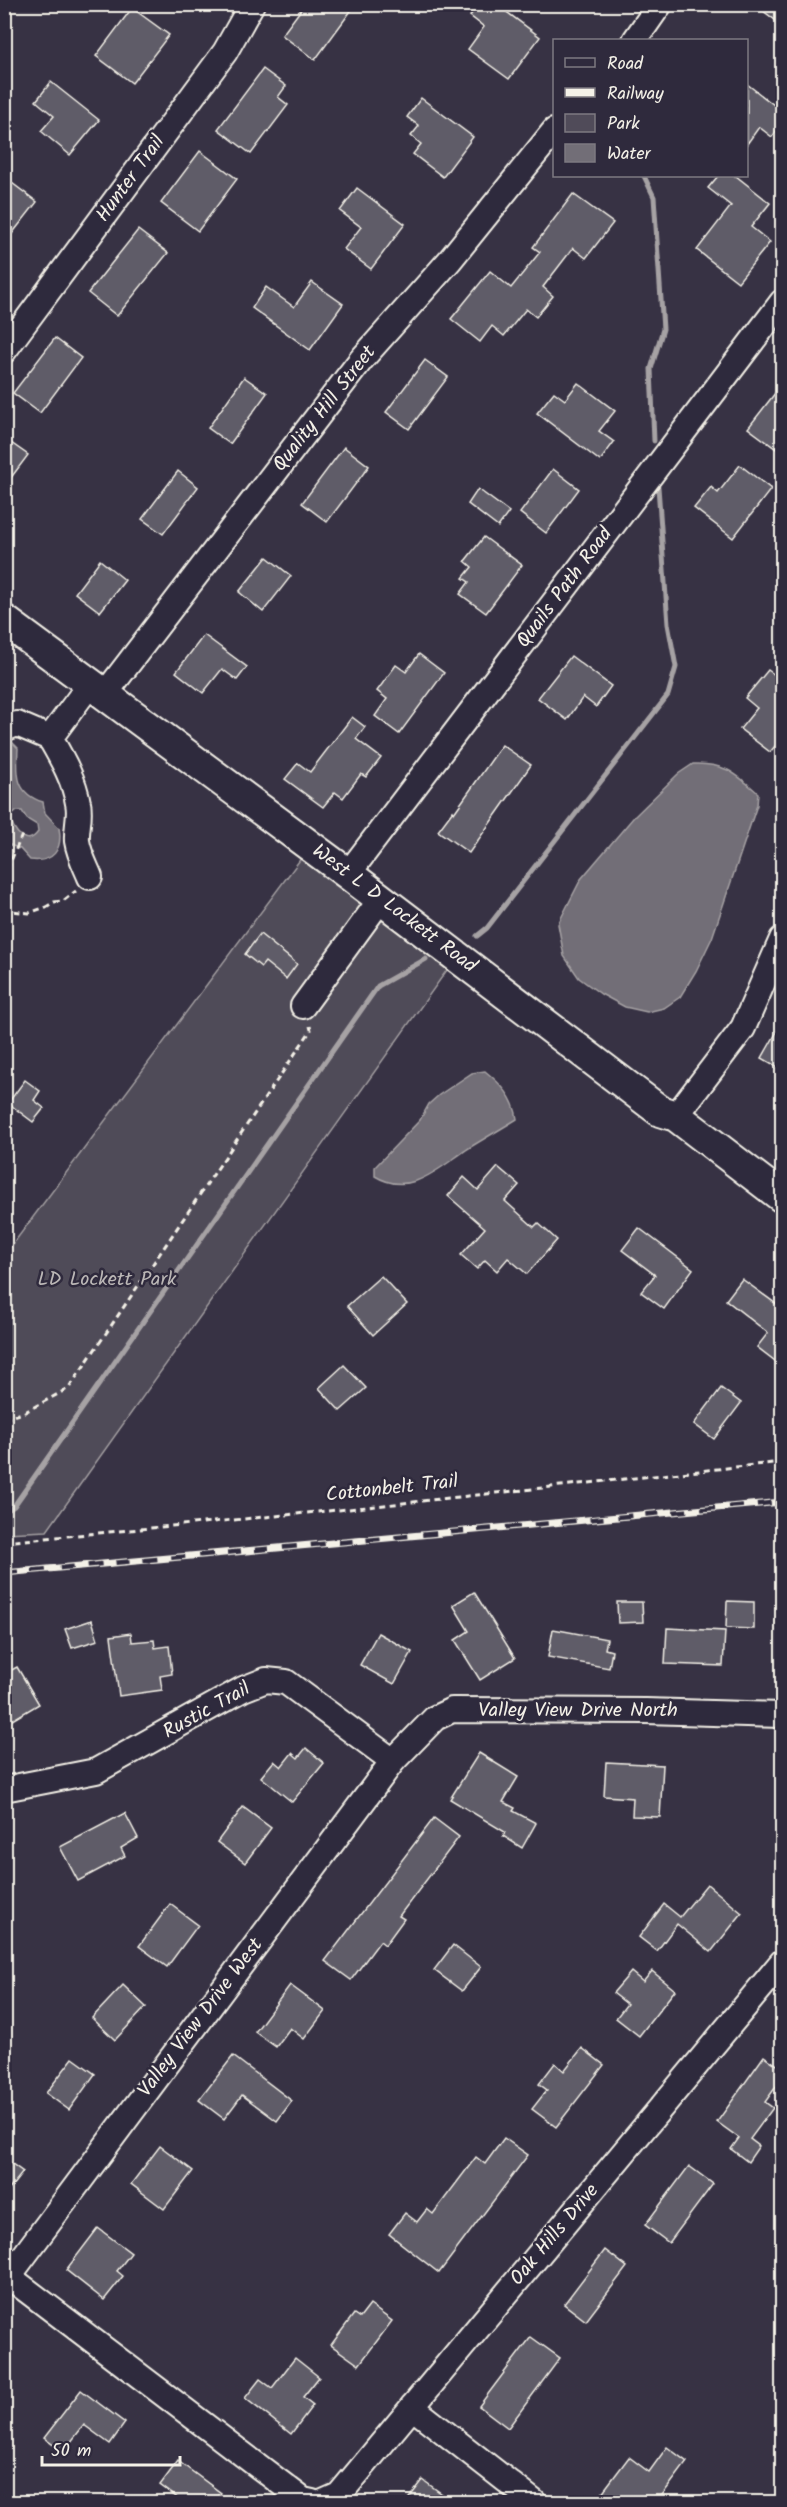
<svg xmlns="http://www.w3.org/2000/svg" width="787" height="2507" font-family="Kalam,sans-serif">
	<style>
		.green { fill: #504b59; stroke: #a29ea0; stroke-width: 1.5 }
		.water { fill: #726e77; stroke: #a6a2a4; stroke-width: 1.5; fill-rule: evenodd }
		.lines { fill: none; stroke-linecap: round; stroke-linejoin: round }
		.stream { stroke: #a6a2a4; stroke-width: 5 }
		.building { fill: #5f5c67; stroke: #f4f1e8; stroke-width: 1.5 }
		.minor-casing { stroke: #f4f1e8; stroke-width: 28 }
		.major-casing { stroke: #f4f1e8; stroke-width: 34 }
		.path { stroke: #f4f1e8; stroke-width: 3; stroke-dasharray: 6 4.5; stroke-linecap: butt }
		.minor { stroke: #2f2a3d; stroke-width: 24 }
		.major { stroke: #2f2a3d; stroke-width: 30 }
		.rail-casing { stroke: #f4f1e8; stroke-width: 7 }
		.rail { stroke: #2f2a3d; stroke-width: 4.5; stroke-dasharray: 14; stroke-linecap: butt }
		.labels { text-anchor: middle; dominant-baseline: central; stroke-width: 5; stroke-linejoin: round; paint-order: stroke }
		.street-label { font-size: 20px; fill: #f4f1e8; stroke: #2f2a3d }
		.park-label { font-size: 20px; fill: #bbb7b6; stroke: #2f2a3d }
	</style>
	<rect width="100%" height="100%" fill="#373244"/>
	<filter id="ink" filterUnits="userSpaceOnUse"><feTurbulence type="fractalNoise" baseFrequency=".0167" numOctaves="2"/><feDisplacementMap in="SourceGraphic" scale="12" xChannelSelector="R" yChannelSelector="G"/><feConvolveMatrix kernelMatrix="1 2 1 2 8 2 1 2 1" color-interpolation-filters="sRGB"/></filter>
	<g filter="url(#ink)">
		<polygon class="green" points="305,853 452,963 47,1531 5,1533 4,1256"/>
		<g class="water">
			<path d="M 12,742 L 18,748 C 17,772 14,793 43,802 L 45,813 L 59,828 C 63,850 53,863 30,860 L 20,849 L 5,843 L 5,747 ZM 17,811 L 22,811 L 27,819 L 37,825 L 38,832 C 26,849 13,830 10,817 Z"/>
			<path d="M 693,764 C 725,763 735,773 758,793 L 757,805 L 712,938 L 696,971 L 680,997 L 664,1008 L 647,1012 L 625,1007 L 601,994 L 579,978 L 564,956 L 558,924 L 581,879 L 633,818 L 678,774 Z"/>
			<path d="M 485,1071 C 501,1084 514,1097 517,1119 C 501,1129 485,1138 469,1148 C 440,1167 411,1198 375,1176 L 375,1167 L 420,1120 L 429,1104 L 439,1095 L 472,1073 Z"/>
		</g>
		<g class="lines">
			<g class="stream">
				<polyline points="644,176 654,197 663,329 651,369 654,441"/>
				<polyline points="477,936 487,928 668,695 676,667 668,624 658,487"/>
				<polyline points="4,1512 14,1506 378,986 426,959"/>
			</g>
		</g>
		<g class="building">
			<polygon points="305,4 356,4 315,60 282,35"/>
			<polygon points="478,4 496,4 540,37 509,79 468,49 484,27 470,16"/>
			<polygon points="754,4 783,4 783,26"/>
			<polygon points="132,8 169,35 132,83 96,56"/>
			<polygon points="263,69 286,86 278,97 288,105 251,154 218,129"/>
			<polygon points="51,82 99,120 70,155 41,131 54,116 36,101"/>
			<polygon points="747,84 783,112 783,123 772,137 759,127 747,144"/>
			<polygon points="421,98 473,137 443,177 413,154 421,144 411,136 419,126 407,117"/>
			<polygon points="200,151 237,179 198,231 161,203"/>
			<polygon points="718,176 736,176 770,203 751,227 770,242 738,282 697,250 731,206 708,188"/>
			<polygon points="4,177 37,202 4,244"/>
			<polygon points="357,188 405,224 371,269 344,249 361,227 340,211"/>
			<polygon points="573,194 613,223 586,258 573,248 543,287 553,296 536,317 526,309 504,336 492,326 480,342 451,319 490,271 511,288 540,252 533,247"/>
			<polygon points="138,230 168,253 117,316 88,293"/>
			<polygon points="312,282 343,304 310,350 252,308 266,287 294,307"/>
			<polygon points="55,338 81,358 40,413 13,393"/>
			<polygon points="425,360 448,377 409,429 386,412"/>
			<polygon points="244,377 267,393 230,444 208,428"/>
			<polygon points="578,383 615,411 599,431 614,442 600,461 537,413 554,392 565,400"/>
			<polygon points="783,383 783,454 748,428"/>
			<polygon points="4,438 28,455 4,487"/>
			<polygon points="344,447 369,466 327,522 302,503"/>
			<polygon points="740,465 771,489 733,538 694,508 711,487 718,493"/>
			<polygon points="553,469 579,489 546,533 520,513"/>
			<polygon points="178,471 198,487 163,534 142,519"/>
			<polygon points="478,489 509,512 498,527 468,504"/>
			<polygon points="484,537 522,565 486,613 460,594 469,582 463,578 472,567 465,561"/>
			<polygon points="267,557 291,576 263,612 239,592"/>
			<polygon points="100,560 125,580 100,612 75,593"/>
			<polygon points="204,635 247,667 237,680 222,669 203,693 176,672"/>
			<polygon points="419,654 444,673 399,734 375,716 387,699 377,691 396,665 406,672"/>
			<polygon points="571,656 611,686 596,707 583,697 567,720 538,698"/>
			<polygon points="768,670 783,681 783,737 770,752 740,729 757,708 745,698"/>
			<polygon points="352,717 365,727 356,739 381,758 366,777 361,774 343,798 335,792 323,807 285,779 298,763 310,772"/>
			<polygon points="502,745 531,765 469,853 438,831 453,811 454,813"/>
			<polygon points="260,934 297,964 286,979 265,962 261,967 245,954"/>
			<polygon points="783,1021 783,1070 762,1058"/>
			<polygon points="25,1080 40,1091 34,1100 44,1108 33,1122 8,1103"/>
			<polygon points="498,1167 519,1185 505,1201 534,1227 538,1223 557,1240 527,1274 508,1258 497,1271 485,1260 477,1269 461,1255 485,1228 448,1196 464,1177 478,1190"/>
			<polygon points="639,1228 693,1269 664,1309 641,1292 655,1275 622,1250"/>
			<polygon points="381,1276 407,1304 373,1335 347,1306"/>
			<polygon points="742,1279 783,1309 783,1367 757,1347 768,1333 726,1300"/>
			<polygon points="344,1365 366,1388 340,1411 319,1388"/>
			<polygon points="721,1388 741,1403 714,1439 694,1424"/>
			<polygon points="474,1592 515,1658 480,1680 455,1640 469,1631 453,1605"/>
			<polygon points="727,1601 754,1602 754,1629 726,1628"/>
			<polygon points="617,1602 642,1602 643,1622 618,1623"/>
			<polygon points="92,1620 98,1640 72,1648 65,1629"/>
			<polygon points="667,1628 725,1631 723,1666 665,1664"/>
			<polygon points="553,1629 607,1639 605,1649 612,1651 609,1668 548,1657"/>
			<polygon points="131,1633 132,1642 154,1640 155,1648 169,1646 172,1674 160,1676 162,1690 119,1696 111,1636"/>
			<polygon points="378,1633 412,1652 394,1684 360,1665"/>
			<polygon points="17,1667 39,1704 4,1725 4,1674"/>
			<polygon points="306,1748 324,1763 292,1802 261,1777 274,1761 281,1767 292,1753 298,1758"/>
			<polygon points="479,1753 518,1777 503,1802 515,1808 513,1811 536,1823 522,1848 503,1836 505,1832 450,1799"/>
			<polygon points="606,1762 663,1765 660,1817 632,1816 633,1798 604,1796"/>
			<polygon points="243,1807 271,1828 245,1863 217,1842"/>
			<polygon points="125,1813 138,1838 121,1848 125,1856 78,1881 60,1847"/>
			<polygon points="434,1818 459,1837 399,1916 404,1919 385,1945 380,1941 351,1980 325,1961"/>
			<polygon points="707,1884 742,1913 711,1952 677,1924 657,1951 639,1937 664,1904 680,1917"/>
			<polygon points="170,1904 198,1925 167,1967 139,1946"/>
			<polygon points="453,1945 481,1967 462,1991 434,1970"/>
			<polygon points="652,1971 675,1990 639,2036 616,2018 627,2004 613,1993 631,1972 643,1982"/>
			<polygon points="123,1985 146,2007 115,2040 92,2018"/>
			<polygon points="290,1985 325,2011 304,2039 290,2028 276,2047 255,2032"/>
			<polygon points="582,2048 604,2065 556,2127 532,2109 547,2090 539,2084 555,2063 564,2071"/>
			<polygon points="233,2056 292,2101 277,2121 242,2095 224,2119 199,2100"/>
			<polygon points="764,2056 783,2069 783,2077 765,2102 773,2108 750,2139 759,2146 748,2162 731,2149 739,2138 717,2122"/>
			<polygon points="73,2058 95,2074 69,2110 46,2093"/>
			<polygon points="504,2138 528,2155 439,2273 389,2234 405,2213 417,2222 427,2209 433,2214 476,2157 485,2164"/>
			<polygon points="160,2146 193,2171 164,2209 131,2184"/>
			<polygon points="4,2158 23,2172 4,2196"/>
			<polygon points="689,2166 713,2184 669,2243 645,2225"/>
			<polygon points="98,2228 131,2253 117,2271 123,2276 104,2300 66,2270"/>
			<polygon points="605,2250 627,2267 586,2321 564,2304"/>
			<polygon points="370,2305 392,2321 359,2365 331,2345 354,2314 360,2318"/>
			<polygon points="531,2337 560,2358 508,2428 479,2406"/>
			<polygon points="295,2358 319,2377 303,2397 313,2405 291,2434 245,2398 260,2379 272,2388"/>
			<polygon points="81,2390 125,2423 110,2444 84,2425 63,2452 44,2438"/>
			<polygon points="667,2447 687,2462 657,2502 595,2502 629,2457 649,2472"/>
			<polygon points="178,2461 221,2493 214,2502 183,2502 160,2485"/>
			<polygon points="423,2480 453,2502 406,2502"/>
		</g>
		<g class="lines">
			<defs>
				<g id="minor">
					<polyline points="635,40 660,4"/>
					<polyline points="4,351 225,52 252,4"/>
					<polyline points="105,694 361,360 450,260 554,131"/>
					<polyline points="4,729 17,724 50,738"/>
					<polyline points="348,874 782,302"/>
					<path d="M 90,877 C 85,865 79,854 77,841 C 76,829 81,815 78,803 C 74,779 62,759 50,738 L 90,684"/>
					<polyline points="303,1006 381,899"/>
					<polyline points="676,1116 743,1028 782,939"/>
					<polyline points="4,1789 96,1771 243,1689 266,1680 286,1682 393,1761"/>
					<polyline points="4,2273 303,2500 312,2502"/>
					<polyline points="9,2276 393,1761 435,1718 452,1710 646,1711 782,1715"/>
					<polyline points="412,2407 534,2502"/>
					<polyline points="323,2502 339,2495 364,2465 782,1962"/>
				</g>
				<polyline id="major" points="4,620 348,874 660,1111 676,1116 782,1197"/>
			</defs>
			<use href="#minor" class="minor-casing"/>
			<use href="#major" class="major-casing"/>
			<g class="path">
				<polyline points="4,889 7,885 7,870 22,835"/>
				<polyline points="4,910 29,913 46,907 54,902 63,901 76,891"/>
				<polyline points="4,1419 25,1412 69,1388 311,1030 310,1026"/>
				<polyline points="4,1542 348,1509 782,1462"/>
			</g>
			<use href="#minor" class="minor"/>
			<use href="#major" class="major"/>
			<defs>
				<polyline id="rail" points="4,1573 782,1502"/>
			</defs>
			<use href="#rail" class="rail-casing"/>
			<use href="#rail" class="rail"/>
		</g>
	</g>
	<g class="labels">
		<g class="street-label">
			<text transform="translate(131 179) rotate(-54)">Hunter Trail</text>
			<text transform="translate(325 409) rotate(-52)">Quality Hill Street</text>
			<text transform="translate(565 588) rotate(-53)">Quails Path Road</text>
			<text transform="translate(394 909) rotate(37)">West L D Lockett Road</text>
			<text transform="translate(392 1489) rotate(-6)">Cottonbelt Trail</text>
			<text transform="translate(207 1711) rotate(-29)">Rustic Trail</text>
			<text x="578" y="1711">Valley View Drive North</text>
			<text transform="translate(201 2018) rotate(-53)">Valley View Drive West</text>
			<text transform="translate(555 2235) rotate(-50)">Oak Hills Drive</text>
		</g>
		<g class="park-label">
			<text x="107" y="1280">LD Lockett Park</text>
		</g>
	</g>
	<rect width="787" height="2507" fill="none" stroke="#2f2a3d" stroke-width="24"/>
	<rect x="12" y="12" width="763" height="2483" fill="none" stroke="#f4f1e8" stroke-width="2" filter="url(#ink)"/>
	<rect x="553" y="39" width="195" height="138" fill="#2f2a3d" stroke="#7e7a81" stroke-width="1.5"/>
	<rect x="565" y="58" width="30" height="9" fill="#2f2a3d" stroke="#7e7a81" stroke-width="1.5"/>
	<text x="607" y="69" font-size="18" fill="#f4f1e8">Road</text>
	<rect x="565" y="88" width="30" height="9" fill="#f4f1e8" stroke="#7e7a81" stroke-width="1.5"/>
	<text x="607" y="99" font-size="18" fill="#f4f1e8">Railway</text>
	<rect x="565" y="114" width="30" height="18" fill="#504b59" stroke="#7e7a81" stroke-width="1.5"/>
	<text x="607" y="129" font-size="18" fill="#f4f1e8">Park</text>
	<rect x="565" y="144" width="30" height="18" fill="#726e77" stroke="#7e7a81" stroke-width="1.5"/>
	<text x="607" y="159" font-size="18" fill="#f4f1e8">Water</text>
	<path d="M42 2456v9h138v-9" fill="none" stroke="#f4f1e8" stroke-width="3"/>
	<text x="51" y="2456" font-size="18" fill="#f4f1e8" stroke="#2f2a3d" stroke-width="4.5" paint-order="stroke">50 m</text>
</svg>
